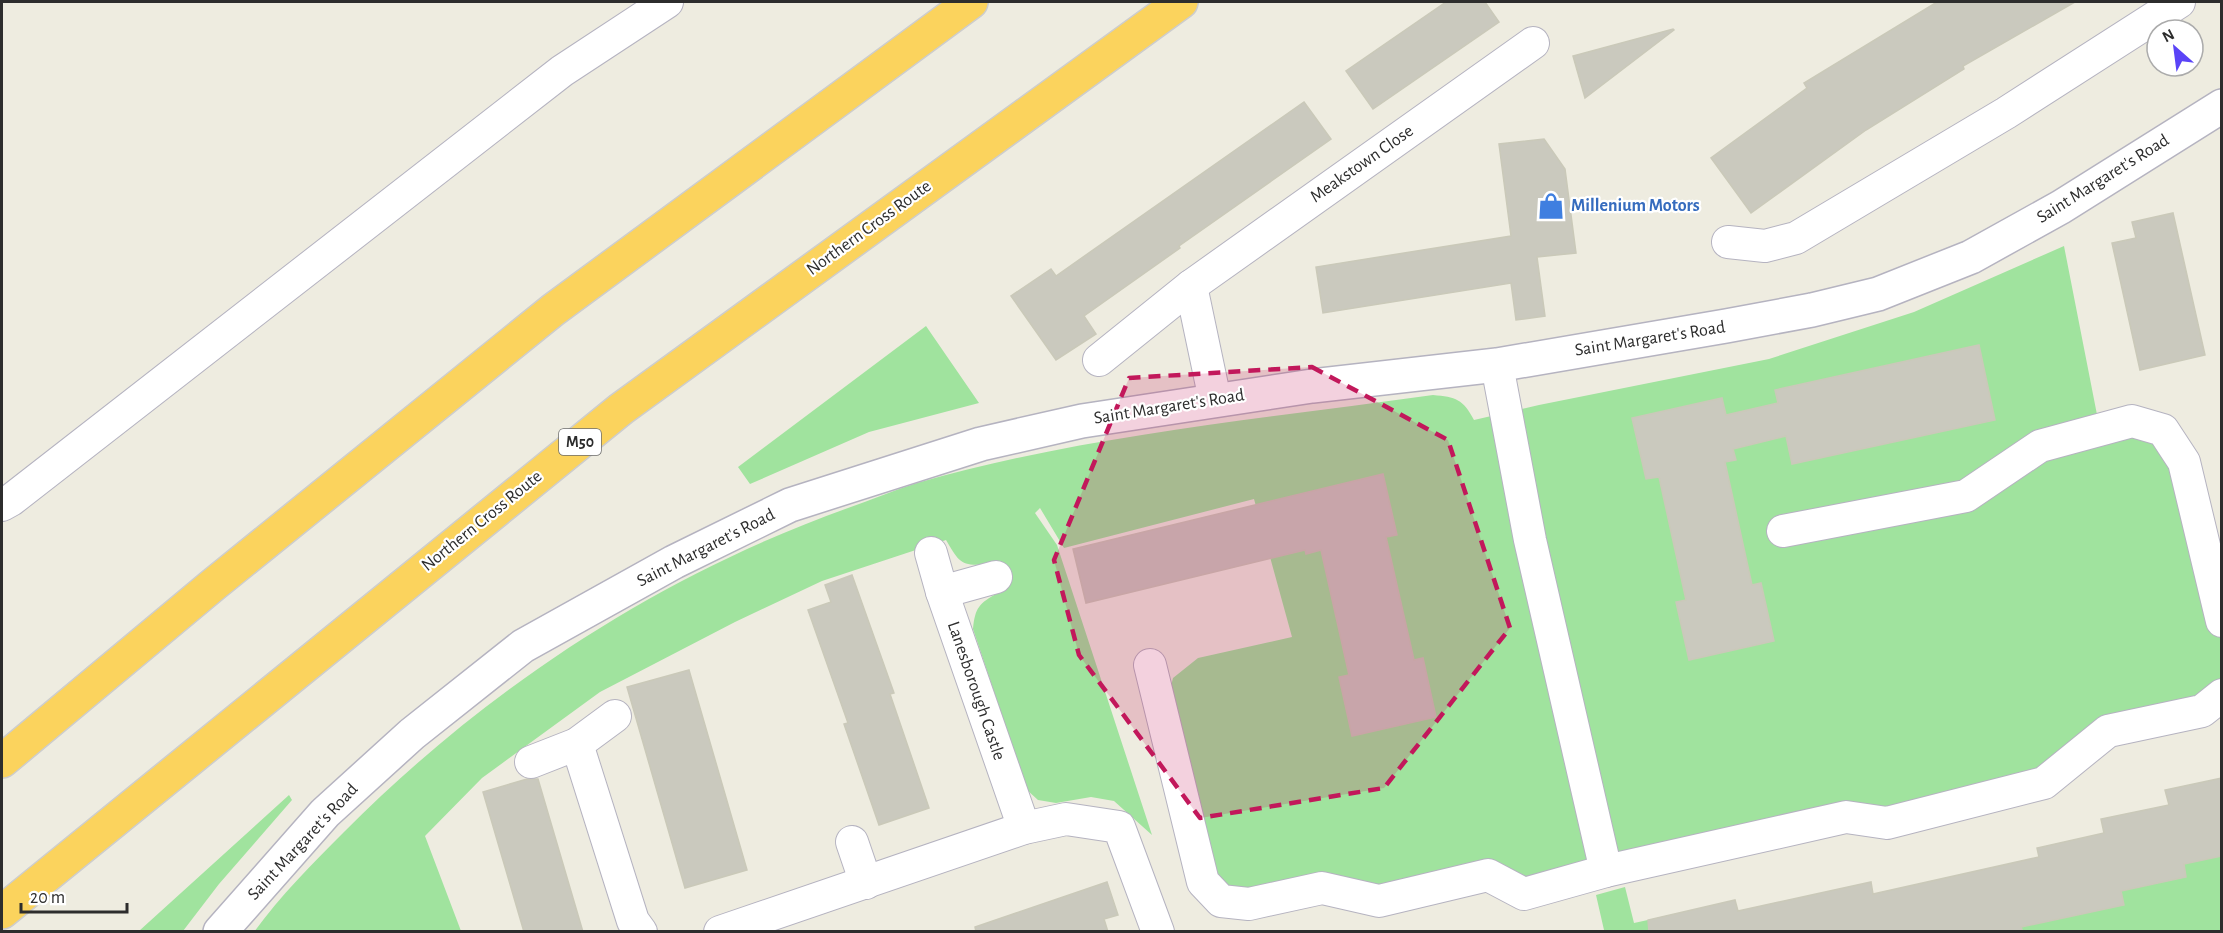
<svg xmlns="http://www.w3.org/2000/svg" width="2223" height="933" font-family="'Alegreya Sans',sans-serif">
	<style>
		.green { fill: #a0e39e }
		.building { fill: #cac9be; stroke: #cac9b9; stroke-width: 1.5 }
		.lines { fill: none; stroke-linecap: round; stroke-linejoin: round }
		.street-casing { stroke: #b5b3c0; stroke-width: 34 }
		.secondary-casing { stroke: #b5b3c0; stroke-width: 36 }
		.highway-casing { stroke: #cdcdcd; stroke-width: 36 }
		.street { stroke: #fff; stroke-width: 32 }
		.secondary { stroke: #fff; stroke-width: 33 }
		.highway { stroke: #fbd35d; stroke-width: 33 }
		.marked { fill: #c2185b; fill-opacity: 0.2; stroke: #c2185b; stroke-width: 4.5; stroke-dasharray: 12 8; stroke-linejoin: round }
		.labels { text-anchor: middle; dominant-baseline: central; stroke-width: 4.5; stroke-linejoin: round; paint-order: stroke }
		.shield { fill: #fff; stroke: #6c6c6c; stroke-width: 1.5 }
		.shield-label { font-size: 16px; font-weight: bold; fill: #2d2d2d }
		.street-label { font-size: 18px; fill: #2d2d2d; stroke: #fff }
		.shop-label { font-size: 18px; font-weight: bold; fill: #366cbe; stroke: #fff; text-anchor: start }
	</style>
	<rect width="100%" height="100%" fill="#eeece0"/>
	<g class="green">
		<path d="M 2064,246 L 2100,430 L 2162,431 L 2221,622 L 2221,694 L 2108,730 L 2043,781 L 1524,892 L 1489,874 L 1380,899 L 1228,890 L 1203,872 L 1165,710 L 1173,678 L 1198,658 L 1292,637 L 1254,499 L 1064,548 L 1040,508 L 1035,513 L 1057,545 L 1152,835 L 1114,801 L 1091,797 L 1056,803 L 1038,800 L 1027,790 L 973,629 C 975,608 979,603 998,593 L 988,564 C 961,567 959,562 946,540 L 822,581 L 735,622 L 600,692 L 482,778 L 425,836 L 461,931 L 254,932 C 281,895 312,864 344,832 C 486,689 658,576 848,508 C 871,500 894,490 917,483 C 1085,435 1261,419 1433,395 C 1456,397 1463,399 1474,420 L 1539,405 L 1769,359 L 1914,312 Z"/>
		<polygon points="926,326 979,403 869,432 750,484 738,467"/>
		<polygon points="289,795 292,800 219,884 183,931 139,931"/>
		<polygon points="2221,856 2221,931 2022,932 2021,926 2124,905 2121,891 2186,877 2184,864"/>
		<polygon points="1625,887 1634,923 1671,915 1675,931 1601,931 1604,930 1596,895"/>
	</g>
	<g class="building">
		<polygon points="1446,2 1485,2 1499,22 1373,109 1346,71"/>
		<polygon points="1937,2 2075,2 1963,66 1964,69 1866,130 1751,213 1711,158 1807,88 1804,83"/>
		<polygon points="1673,29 1674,30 1585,98 1573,56"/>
		<polygon points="1304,102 1331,139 1179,246 1180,248 1084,316 1096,334 1056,360 1011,296 1051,269 1056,276"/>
		<polygon points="1544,139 1565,169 1576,253 1537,257 1545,316 1516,320 1511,283 1323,313 1316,267 1511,236 1499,144"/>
		<polygon points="2173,213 2205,355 2140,370 2112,243 2136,238 2132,222"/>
		<polygon points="1979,345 1995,420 1792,464 1786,436 1733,449 1736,460 1725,462 1752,585 1761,583 1774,641 1689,660 1676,602 1686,600 1659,477 1646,479 1632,418 1722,398 1726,415 1778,403 1775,390"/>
		<polygon points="1383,474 1397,535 1386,537 1414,660 1423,658 1436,717 1352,736 1339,677 1349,675 1321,550 1306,554 1305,550 1086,603 1073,549"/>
		<polygon points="852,575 894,693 890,694 929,808 879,825 844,724 848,723 808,610 831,602 825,585"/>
		<polygon points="689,670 747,870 685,888 627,687"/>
		<polygon points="2222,778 2222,856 2184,864 2186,877 2121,891 2124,905 2021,927 2023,932 1649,932 1648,920 1735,900 1738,911 1871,882 1873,894 2039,857 2037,848 2104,833 2101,819 2169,805 2165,790"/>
		<polygon points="527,779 538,779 583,932 524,932 483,792"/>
		<polygon points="1107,882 1118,915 1104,919 1108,932 976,932 975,927"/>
	</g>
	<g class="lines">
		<defs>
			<g id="street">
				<polyline points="1728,242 1765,246 1796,238 2006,113 2179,2"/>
				<polyline points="1191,286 1215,400"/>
				<polyline points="1099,360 1191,286 1533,43"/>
				<polyline points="1497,365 1530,540 1606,871"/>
				<polyline points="2,505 11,500 562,71 667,2"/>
				<polyline points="1783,531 1966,496 2040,446 2132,421 2163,430 2184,462 2222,621"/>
				<polyline points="931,553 942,592 1024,828"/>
				<polyline points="942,592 996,577"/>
				<polyline points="1150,665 1203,882 1221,901 1249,904 1322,888 1379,901 1488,875 1524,894 1606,871 1846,817 1887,823 2044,783 2108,731 2202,711 2222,695"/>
				<polyline points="577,744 633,921 641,932"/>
				<polyline points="531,762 577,744 615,716"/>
				<polyline points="852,842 866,883"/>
				<polyline points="720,932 1024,828 1066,819 1119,827 1158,932"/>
			</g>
			<polyline id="secondary" points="220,932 325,813 412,734 523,646 674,562 790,505 981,444 1082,421 1312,386 1497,365 1726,326 1812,310 1878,294 1971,257 2061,207 2222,106"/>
			<g id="highway">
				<polyline points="2,761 213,585 553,310 971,2"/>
				<polyline points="2,912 621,409 1181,2"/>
			</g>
		</defs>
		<use href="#street" class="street-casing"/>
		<use href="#secondary" class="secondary-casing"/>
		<use href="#highway" class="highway-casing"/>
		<use href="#street" class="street"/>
		<use href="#secondary" class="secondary"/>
		<use href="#highway" class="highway"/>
	</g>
	<path class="marked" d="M 1312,367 L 1448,440 L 1510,628 L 1384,788 L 1200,818 L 1079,655 L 1054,560 L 1129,378 Z"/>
	<defs>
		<symbol id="shop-bare" viewBox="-9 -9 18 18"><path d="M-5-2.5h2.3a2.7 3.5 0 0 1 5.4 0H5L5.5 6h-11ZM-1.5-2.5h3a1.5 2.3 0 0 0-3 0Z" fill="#3f7fe0" stroke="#fff" stroke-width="2.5" paint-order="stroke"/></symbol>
	</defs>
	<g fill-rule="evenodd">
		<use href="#shop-bare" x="1532" y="187" width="38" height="38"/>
	</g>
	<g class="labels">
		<rect class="shield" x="559" y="429" width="42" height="26" rx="4.5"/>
		<g class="shield-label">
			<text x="580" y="442">M50</text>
		</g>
		<g class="street-label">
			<text transform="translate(1362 164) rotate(-35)">Meakstown Close</text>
			<text transform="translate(2103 179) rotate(-32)">Saint Margaret's Road</text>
			<text transform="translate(869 228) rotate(-36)">Northern Cross Route</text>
			<text transform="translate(1650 339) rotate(-9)">Saint Margaret's Road</text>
			<text transform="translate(1169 407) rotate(-9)">Saint Margaret's Road</text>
			<text transform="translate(482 521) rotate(-39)">Northern Cross Route</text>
			<text transform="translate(706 548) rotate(-27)">Saint Margaret's Road</text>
			<text transform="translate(976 691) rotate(71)">Lanesborough Castle</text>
			<text transform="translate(303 842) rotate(-47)">Saint Margaret's Road</text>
		</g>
		<g class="shop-label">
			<text x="1571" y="206">Millenium Motors</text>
		</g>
	</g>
	<rect width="2223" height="933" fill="none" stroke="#2d2d2d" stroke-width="6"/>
	<g transform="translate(2175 48) rotate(332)"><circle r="28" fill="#ffffff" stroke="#ababab" stroke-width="1.5"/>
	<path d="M0-4.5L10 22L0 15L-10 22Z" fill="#5a44f7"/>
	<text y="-9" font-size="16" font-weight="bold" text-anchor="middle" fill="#2d2d2d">N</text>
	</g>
	<path d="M21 903v9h106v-9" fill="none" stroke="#2d2d2d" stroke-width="3"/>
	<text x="30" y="903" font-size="18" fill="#2d2d2d" stroke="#ffffff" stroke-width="4.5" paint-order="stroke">20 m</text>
</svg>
